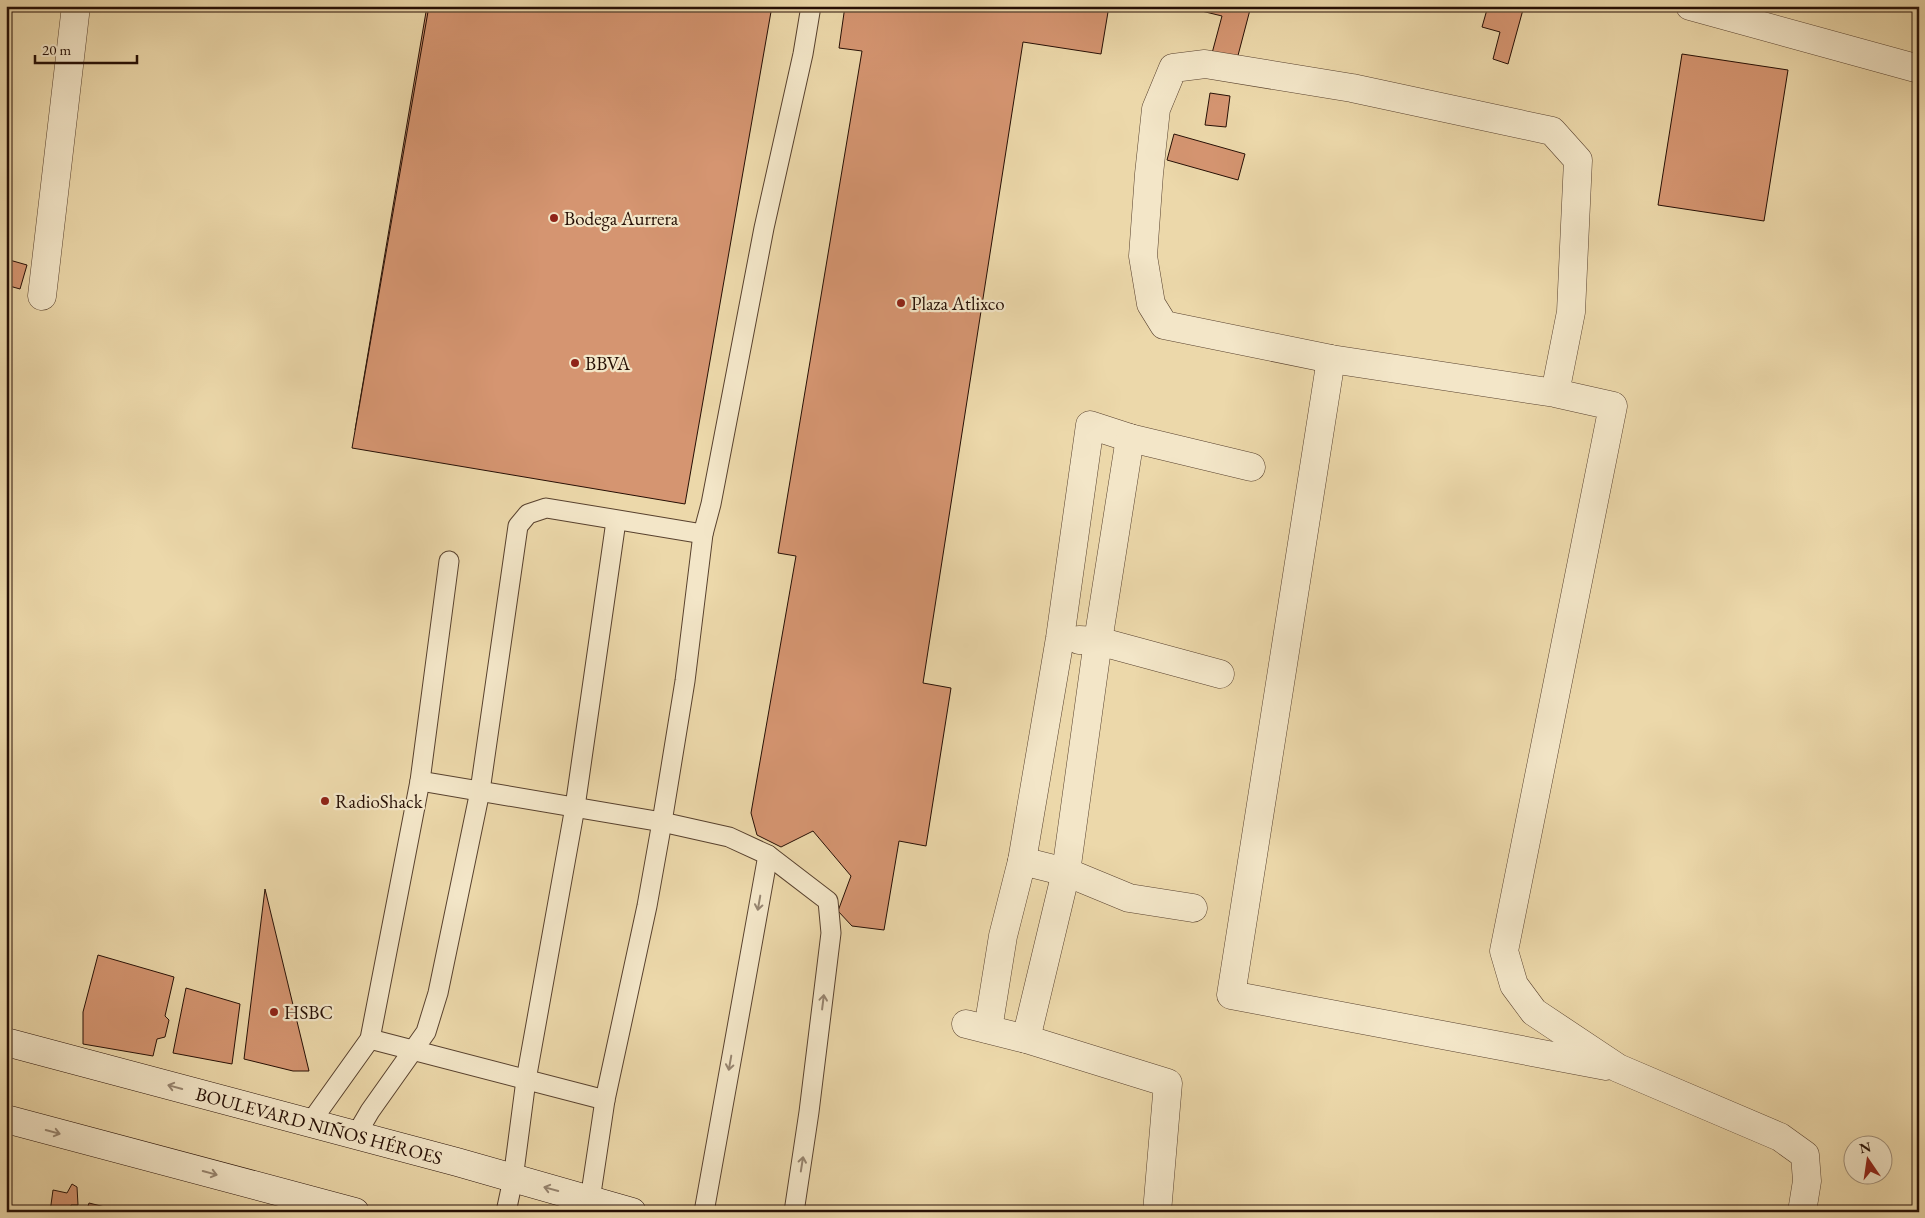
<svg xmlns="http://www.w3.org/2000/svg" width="1925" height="1218" font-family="'EB Garamond',serif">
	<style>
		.building { fill: #d59571; stroke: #260f05 }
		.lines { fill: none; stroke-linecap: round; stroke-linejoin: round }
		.lane-casing { stroke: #58412e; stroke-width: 21 }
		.street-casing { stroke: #58412e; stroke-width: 29 }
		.secondary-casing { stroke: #260f05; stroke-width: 29 }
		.lane { stroke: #f3e6c8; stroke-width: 19 }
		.street { stroke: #f3e6c8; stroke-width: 28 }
		.secondary { stroke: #f3e6c8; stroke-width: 28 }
		.oneway { stroke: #978570 }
		.poi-dot { fill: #8f2418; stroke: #f3e6c8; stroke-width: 2 }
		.labels { text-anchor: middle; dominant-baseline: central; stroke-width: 4.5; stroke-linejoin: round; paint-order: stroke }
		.poi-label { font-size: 19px; fill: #260f05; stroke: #f3e6c8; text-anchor: start }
		.street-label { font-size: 19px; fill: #260f05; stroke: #f3e6c8 }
	</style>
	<rect width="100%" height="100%" fill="#ecd8aa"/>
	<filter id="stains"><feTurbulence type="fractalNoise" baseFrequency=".004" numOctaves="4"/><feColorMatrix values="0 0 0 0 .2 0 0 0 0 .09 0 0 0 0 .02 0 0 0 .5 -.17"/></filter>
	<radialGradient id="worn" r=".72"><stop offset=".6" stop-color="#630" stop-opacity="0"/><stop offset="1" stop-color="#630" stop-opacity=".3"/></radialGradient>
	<g class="building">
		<polygon points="427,6 760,6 665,483 355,430"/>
		<polygon points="429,6 772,6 685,504 352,448"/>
		<polygon points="845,6 1109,6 1101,54 1023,42 923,683 951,688 926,846 899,841 884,930 852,926 838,911 851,876 813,831 781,847 757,835 751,813 796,556 778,553 862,51 839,48"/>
		<polygon points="1181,6 1251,6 1236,63 1211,57 1222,16"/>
		<polygon points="1488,6 1524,6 1508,64 1493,59 1500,32 1482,27"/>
		<polygon points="1682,54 1788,70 1764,221 1658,205"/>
		<polygon points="1210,93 1230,96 1226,127 1205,125"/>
		<polygon points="1174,134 1245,154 1238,180 1167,160"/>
		<polygon points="6,259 27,265 20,289 6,285"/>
		<polygon points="265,889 309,1071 293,1071 244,1059"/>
		<polygon points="98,955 174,977 165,1016 169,1020 165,1037 157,1039 153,1056 83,1044 83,1012"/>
		<polygon points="186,988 240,1004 232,1064 173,1053"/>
		<polygon points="72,1184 77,1187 78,1205 71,1205 71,1212 50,1212 53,1190 67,1193"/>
		<polygon points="89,1203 113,1209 113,1212 86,1212"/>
	</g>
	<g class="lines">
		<defs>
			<g id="lane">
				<polyline points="420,781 662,822 729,837 768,855 828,901 831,933 809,1112 794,1212"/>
				<polyline points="370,1039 605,1100 647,906 662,822 685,681 703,534 711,504 764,228 803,54 811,6"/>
				<polyline points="310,1123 370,1039 420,781 449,561"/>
				<polyline points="356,1135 370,1111 426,1032 438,993 480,791 518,526 528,514 546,508 703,534"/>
				<polyline points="590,1200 605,1100"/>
				<polyline points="506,1212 513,1179 526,1080 575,807 616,521"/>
				<polyline points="704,1212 768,855"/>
			</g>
			<g id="street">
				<polyline points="1690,6 1919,69"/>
				<polyline points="42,296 76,6"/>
				<polyline points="1331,359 1231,995 1606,1066"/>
				<polyline points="1555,393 1571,312 1578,160 1552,131 1352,88 1205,64 1173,68 1156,109 1149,174 1143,256 1151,304 1164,325 1331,359 1555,393 1613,406 1504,951 1514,985 1534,1012 1618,1068 1780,1137 1805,1155 1807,1181 1802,1212"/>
				<polyline points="1079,640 1098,641 1220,674"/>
				<polyline points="1022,861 1066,872 1129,898 1193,908"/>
				<polyline points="966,1024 1026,1039 1168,1083 1157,1212"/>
				<polyline points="988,1029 1003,936 1022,861 1060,638 1090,425 1130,438 1251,467"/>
				<polyline points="1026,1039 1066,872 1098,641 1130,438"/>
			</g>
			<g id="secondary">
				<path id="s1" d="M 6,1042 L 457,1162 L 632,1212"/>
				<polyline points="6,1119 355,1212"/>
			</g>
		</defs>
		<use href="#lane" class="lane-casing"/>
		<use href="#street" class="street-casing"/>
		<use href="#secondary" class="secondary-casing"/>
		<use href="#lane" class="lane"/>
		<use href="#street" class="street"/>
		<use href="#secondary" class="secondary"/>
	</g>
	<defs><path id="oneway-shaft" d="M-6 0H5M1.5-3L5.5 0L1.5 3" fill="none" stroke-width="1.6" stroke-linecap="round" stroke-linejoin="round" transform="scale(1.25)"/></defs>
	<g class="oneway">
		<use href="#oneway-shaft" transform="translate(759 903) rotate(100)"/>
		<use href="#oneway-shaft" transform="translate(823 1002) rotate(-83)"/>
		<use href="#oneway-shaft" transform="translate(730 1063) rotate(100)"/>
		<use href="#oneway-shaft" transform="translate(175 1087) rotate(-165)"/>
		<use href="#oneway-shaft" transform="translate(53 1132) rotate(15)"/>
		<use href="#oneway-shaft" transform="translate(802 1164) rotate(-81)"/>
		<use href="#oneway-shaft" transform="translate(210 1173) rotate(15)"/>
		<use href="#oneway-shaft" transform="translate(551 1189) rotate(-165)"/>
	</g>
	<g class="poi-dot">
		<circle cx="554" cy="218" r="5"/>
		<circle cx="901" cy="303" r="5"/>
		<circle cx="575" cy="363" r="5"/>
		<circle cx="325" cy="801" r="5"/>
		<circle cx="274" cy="1012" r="5"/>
	</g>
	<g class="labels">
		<g class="poi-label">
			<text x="564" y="218">Bodega Aurrera</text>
			<text x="911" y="303">Plaza Atlixco</text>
			<text x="585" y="363">BBVA</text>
			<text x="335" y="801">RadioShack</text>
			<text x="284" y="1012">HSBC</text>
		</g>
		<g class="street-label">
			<text stroke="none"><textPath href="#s1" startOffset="324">BOULEVARD NIÑOS HÉROES</textPath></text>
		</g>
	</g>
	<rect width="1925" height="1218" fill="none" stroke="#ecd8aa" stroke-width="25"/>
	<rect x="8" y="8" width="1910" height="1203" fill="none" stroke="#260f05" stroke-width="2.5"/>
	<rect x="12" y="12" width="1900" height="1193" fill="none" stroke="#260f05"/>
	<g transform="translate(1868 1160) rotate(347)"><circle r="24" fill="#f3e6c8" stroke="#a1907a"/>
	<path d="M0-4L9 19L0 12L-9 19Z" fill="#8f2418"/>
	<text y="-8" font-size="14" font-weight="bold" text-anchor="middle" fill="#260f05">N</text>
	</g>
	<path d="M35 55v8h102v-8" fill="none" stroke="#260f05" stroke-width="2.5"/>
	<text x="42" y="55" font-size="15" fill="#260f05" stroke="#f3e6c8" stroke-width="4" paint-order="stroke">20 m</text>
	<rect width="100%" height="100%" filter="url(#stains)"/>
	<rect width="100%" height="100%" fill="url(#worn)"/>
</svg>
